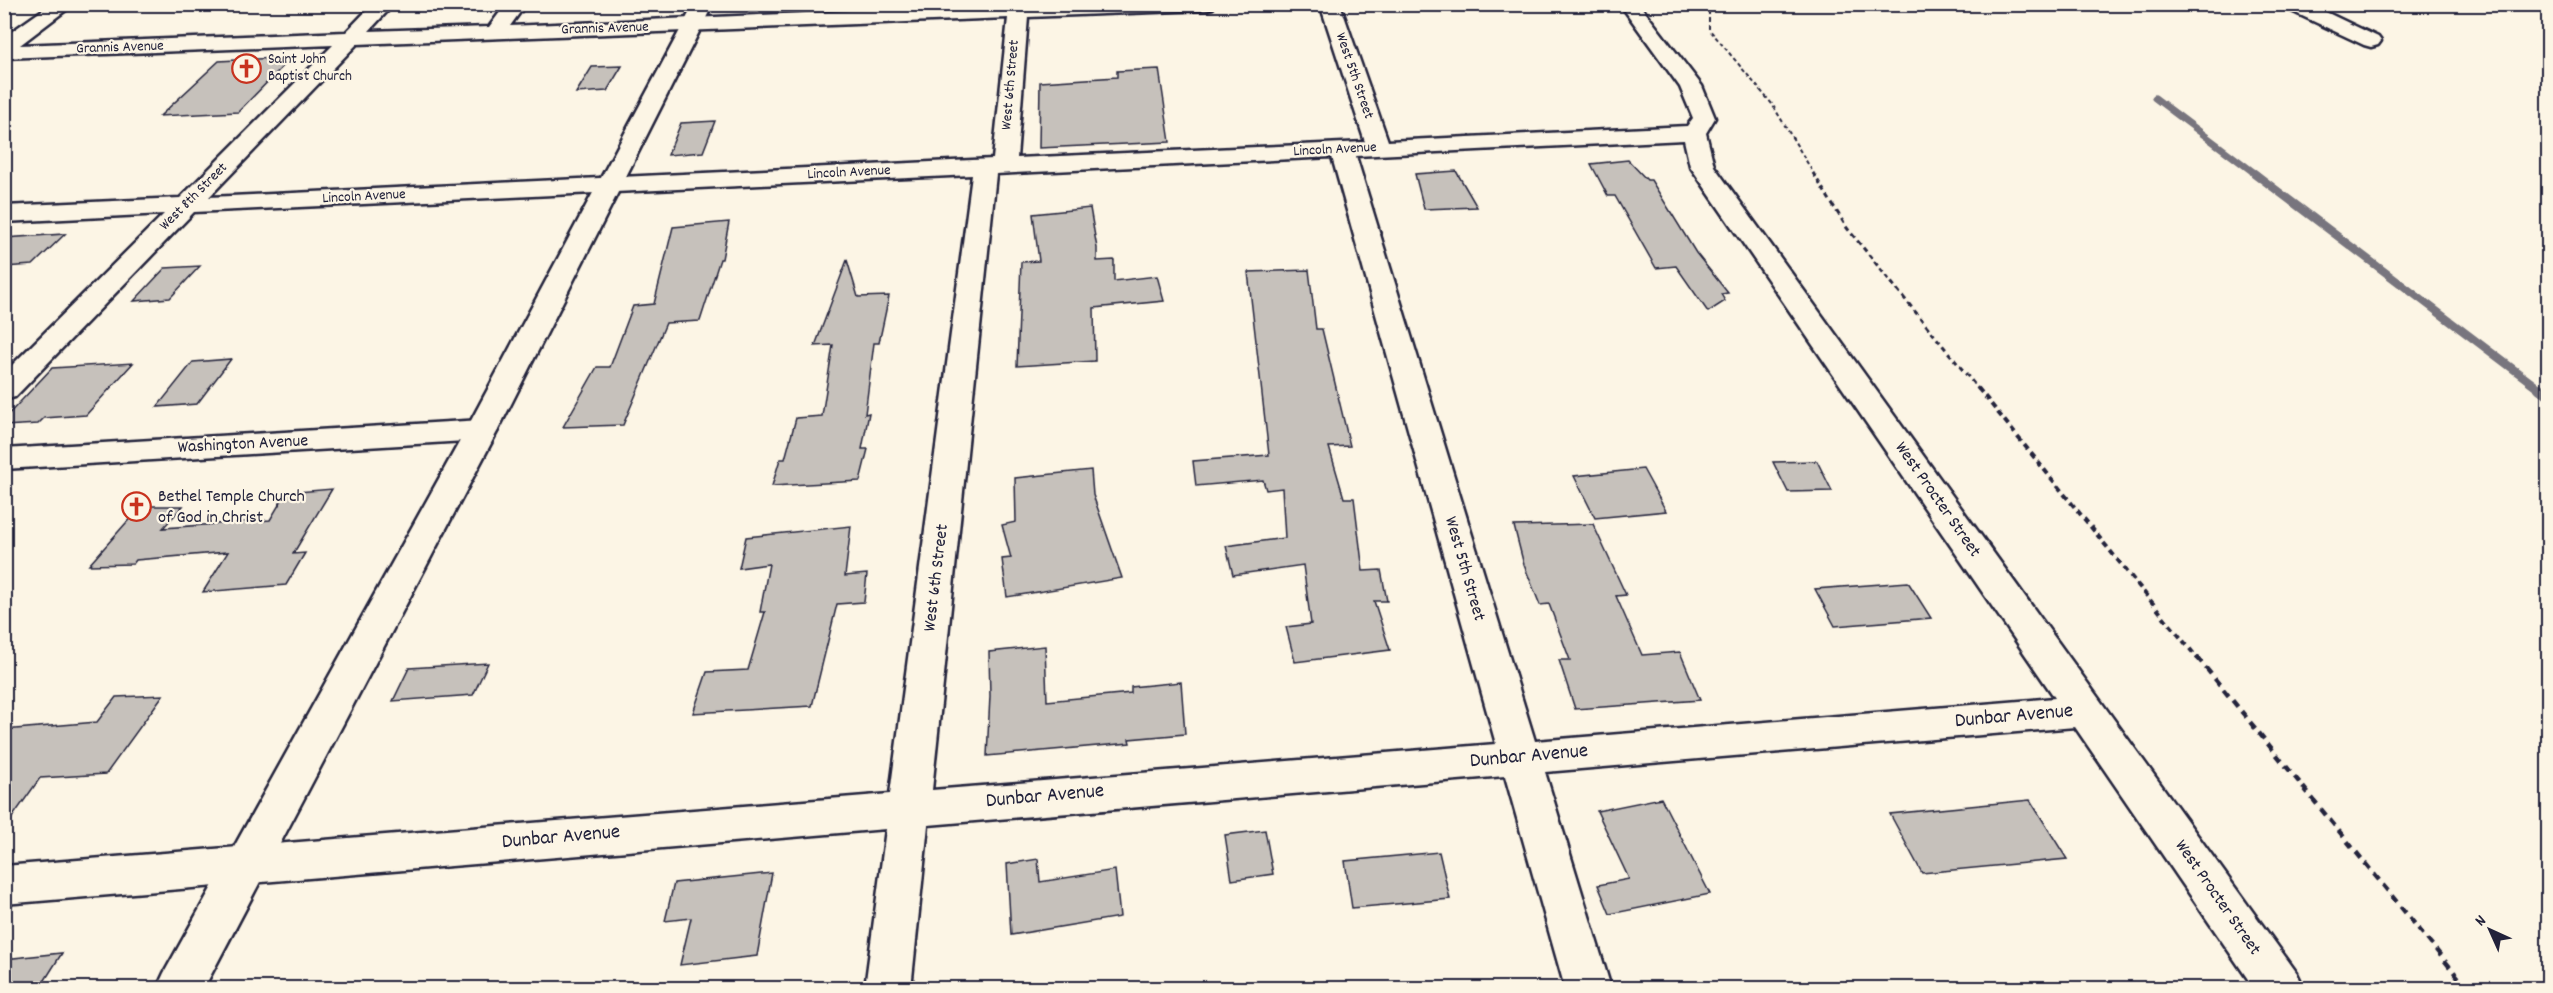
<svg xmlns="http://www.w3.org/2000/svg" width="2553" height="993" font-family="Dekko,sans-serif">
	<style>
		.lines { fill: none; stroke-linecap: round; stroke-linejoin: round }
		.stream-far2 { stroke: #78757e; stroke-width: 7 }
		.stream-far1 { stroke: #78757e; stroke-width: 8 }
		.stream { stroke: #78757e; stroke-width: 10 }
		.building { fill: #c6c1bb; stroke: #22223b; stroke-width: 1.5 }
		.minor-casing { stroke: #22223b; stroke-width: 5 }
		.major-casing { stroke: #22223b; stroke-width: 5 }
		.path-far3 { stroke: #22223b; stroke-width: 2; stroke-dasharray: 4 3; stroke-linecap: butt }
		.path-far2 { stroke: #22223b; stroke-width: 3; stroke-dasharray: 5 4; stroke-linecap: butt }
		.path-far1 { stroke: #22223b; stroke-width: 4; stroke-dasharray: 6 4.5; stroke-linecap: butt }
		.path { stroke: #22223b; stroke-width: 4.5; stroke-dasharray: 8 6; stroke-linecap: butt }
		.minor { fill: #fcf5e5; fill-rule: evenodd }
		.major { fill: #fcf5e5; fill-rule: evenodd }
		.labels { text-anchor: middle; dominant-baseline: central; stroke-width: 4.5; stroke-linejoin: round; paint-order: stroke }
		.far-street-label { font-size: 15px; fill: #22223b; stroke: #fcf5e5 }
		.far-poi-label { font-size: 15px; fill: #22223b; stroke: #fcf5e5; text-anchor: start }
		.street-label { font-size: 18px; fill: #22223b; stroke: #fcf5e5 }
		.poi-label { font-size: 18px; fill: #22223b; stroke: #fcf5e5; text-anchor: start }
		.near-street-label { font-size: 21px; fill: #22223b; stroke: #fcf5e5 }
	</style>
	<rect width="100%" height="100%" fill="#fcf5e5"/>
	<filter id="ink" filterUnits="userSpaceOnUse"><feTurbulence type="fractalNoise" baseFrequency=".0167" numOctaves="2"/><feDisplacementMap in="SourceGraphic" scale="12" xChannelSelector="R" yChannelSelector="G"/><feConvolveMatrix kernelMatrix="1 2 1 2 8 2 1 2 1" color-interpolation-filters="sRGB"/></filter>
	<g filter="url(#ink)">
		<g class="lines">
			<polyline class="stream-far2" points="2155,98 2256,174"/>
			<polyline class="stream-far1" points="2254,173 2541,390"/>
			<polyline class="stream" points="2539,388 2548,395"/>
		</g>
		<g class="building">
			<polygon points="292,57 238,112 160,116 219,61"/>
			<polygon points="622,66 607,91 576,93 592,67"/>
			<polygon points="1159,69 1170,142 1039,148 1040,82 1117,77 1117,71"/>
			<polygon points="715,121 703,152 668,155 681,123"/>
			<polygon points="1628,160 1647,180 1651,180 1696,253 1728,293 1721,294 1725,301 1708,312 1676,266 1656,268 1615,196 1608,196 1591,164"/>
			<polygon points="1456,171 1477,207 1424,209 1415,174"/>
			<polygon points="1090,208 1097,248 1097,261 1114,260 1114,281 1157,276 1164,301 1094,308 1095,361 1017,366 1021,262 1039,261 1033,214"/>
			<polygon points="729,222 722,259 720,259 700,321 666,323 623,425 563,427 597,367 610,367 633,306 654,304 673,227"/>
			<polygon points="65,234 33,265 4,267 4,238"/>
			<polygon points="847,260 858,297 889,296 879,343 874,343 865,414 869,413 862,449 868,449 860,481 772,486 780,459 785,459 796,418 822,416 833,345 815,346"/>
			<polygon points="200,266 170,298 134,301 165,268"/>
			<polygon points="1309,270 1316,329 1322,329 1350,446 1329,447 1344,498 1354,498 1363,571 1381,570 1387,601 1374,601 1390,650 1295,662 1286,627 1311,624 1303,565 1233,575 1226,546 1285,538 1282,488 1266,490 1263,480 1196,486 1193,461 1269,455 1248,272"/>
			<polygon points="231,359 197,404 157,407 193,362"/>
			<polygon points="133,363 86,415 44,418 38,424 4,426 4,419 52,368"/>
			<polygon points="1817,461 1832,491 1788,492 1773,462"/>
			<polygon points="1643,469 1666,511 1595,518 1574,476"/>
			<polygon points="1091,470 1093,495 1122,578 1007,597 1002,559 1011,558 1002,525 1016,522 1015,478"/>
			<polygon points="332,489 293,554 305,553 286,585 203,592 228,552 136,560 133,564 89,565 141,506 183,506 163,528 270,520 286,493"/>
			<polygon points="1593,524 1626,595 1616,596 1642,655 1680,652 1700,700 1575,709 1559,660 1570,660 1549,604 1540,605 1524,565 1514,526"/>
			<polygon points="851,526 845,576 867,574 864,602 837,604 812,706 693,713 707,672 748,670 765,612 760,612 769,564 739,568 746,537"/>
			<polygon points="1908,582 1931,618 1835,626 1815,589"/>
			<polygon points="1045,646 1047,701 1131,693 1131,687 1181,682 1185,734 1129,739 1130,743 987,756 990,696 989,652"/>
			<polygon points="488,663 473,695 393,701 409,668"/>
			<polygon points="163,695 106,774 40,778 4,829 4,730 97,722 116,697"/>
			<polygon points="1661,798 1710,894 1610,914 1598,885 1629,879 1597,811"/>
			<polygon points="2030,800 2067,859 1922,873 1890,814"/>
			<polygon points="1265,830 1273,874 1232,880 1225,835"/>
			<polygon points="1439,852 1450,899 1352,908 1345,861"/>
			<polygon points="1038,859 1040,882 1115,870 1120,917 1011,935 1007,864"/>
			<polygon points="772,873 757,956 680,965 691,918 665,921 674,883"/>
			<polygon points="62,953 40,988 4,988 4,959"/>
		</g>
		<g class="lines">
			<defs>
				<g id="minor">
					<path d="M 51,4 L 74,4 L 20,45 L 346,32 L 373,4 L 394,4 L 369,31 L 489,27 L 506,4 L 526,4 L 510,26 L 1009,4 L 1215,4 L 1213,8 L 1206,10 L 1028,17 L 1017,158 L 1365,142 L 1320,4 L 1340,4 L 1388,141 L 1687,126 L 1693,118 L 1680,87 L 1620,4 L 1639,4 L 1702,86 L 1715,118 L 1706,133 L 1714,166 L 2297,973 L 2304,988 L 2254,988 L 2075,727 L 1545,772 L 1611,988 L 1565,988 L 1505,776 L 928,825 L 911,988 L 865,988 L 886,829 L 4,904 L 4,866 L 890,794 L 972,175 L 194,212 L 15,397 L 4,400 L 4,373 L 164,214 L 4,222 L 4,206 L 180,198 L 333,45 L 4,58 L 4,37 ZM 1008,18 L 993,159 L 209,197 L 357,44 ZM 1684,140 L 1690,166 L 2055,698 L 1535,741 L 1356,156 ZM 1332,157 L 1496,744 L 932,790 L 996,174 Z"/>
					<polygon points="2283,4 2309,4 2378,37 2381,41 2378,45 2371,47 2364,45 2285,8"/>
					<polygon points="482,420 493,423 498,430 493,437 482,440 4,469 4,449"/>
				</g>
				<polygon id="major" points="694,4 713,4 498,430 204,988 157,988 164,973 466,430"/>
			</defs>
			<use href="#minor" class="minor-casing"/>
			<use href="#major" class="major-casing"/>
			<polyline class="path-far3" points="1709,4 1709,29 1772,104 1814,174"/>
			<polyline class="path-far2" points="1813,173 1847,228 1979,390"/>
			<polyline class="path-far1" points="1978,388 2198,659"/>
			<polyline class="path" points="2197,657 2467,988"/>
			<use href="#minor" class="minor"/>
			<use href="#major" class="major"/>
		</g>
	</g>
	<defs>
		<symbol id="church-ring" viewBox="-11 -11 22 22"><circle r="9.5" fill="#fcf5e5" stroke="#c8321e" stroke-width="1.5"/><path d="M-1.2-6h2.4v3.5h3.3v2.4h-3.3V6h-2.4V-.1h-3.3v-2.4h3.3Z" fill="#c8321e"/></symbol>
	</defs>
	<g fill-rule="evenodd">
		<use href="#church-ring" x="230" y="52" width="33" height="33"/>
		<use href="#church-ring" x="120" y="490" width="33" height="33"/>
	</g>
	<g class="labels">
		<g class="far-street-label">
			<text transform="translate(605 29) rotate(-2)">Grannis Avenue</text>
			<text transform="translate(120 48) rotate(-2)">Grannis Avenue</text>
			<text transform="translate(1354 76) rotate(71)">West 5th Street</text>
			<text transform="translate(1011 85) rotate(-85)">West 6th Street</text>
			<text transform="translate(1335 150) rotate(-3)">Lincoln Avenue</text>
			<text transform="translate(849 173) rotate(-3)">Lincoln Avenue</text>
			<text transform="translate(194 197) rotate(-45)">West 8th Street</text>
			<text transform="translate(364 197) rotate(-3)">Lincoln Avenue</text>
		</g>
		<g class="far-poi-label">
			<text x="268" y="60">Saint John<tspan x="268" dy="17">Baptist Church</tspan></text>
		</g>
		<g class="street-label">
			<text transform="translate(243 445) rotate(-3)">Washington Avenue</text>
			<text transform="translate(1937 500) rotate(55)">West Procter Street</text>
			<text transform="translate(1464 569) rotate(74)">West 5th Street</text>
			<text transform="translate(937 578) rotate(-83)">West 6th Street</text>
			<text transform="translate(2217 898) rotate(55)">West Procter Street</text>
		</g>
		<g class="poi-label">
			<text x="158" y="497">Bethel Temple Church<tspan x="158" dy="21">of God in Christ</tspan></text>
		</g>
		<g class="near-street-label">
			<text transform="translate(2014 717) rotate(-5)">Dunbar Avenue</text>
			<text transform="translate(1529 757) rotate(-5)">Dunbar Avenue</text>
			<text transform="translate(1045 797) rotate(-5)">Dunbar Avenue</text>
			<text transform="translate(561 838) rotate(-5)">Dunbar Avenue</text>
		</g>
	</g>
	<rect width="2553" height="993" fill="none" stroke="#fcf5e5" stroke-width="24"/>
	<rect x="12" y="12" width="2529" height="969" fill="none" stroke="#22223b" stroke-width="2" filter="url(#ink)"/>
	<g transform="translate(2490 930) rotate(315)" stroke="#fcf5e5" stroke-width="4.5" paint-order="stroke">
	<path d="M0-4.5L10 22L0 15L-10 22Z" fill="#22223b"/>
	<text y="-9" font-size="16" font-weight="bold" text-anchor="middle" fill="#22223b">N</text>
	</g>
</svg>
